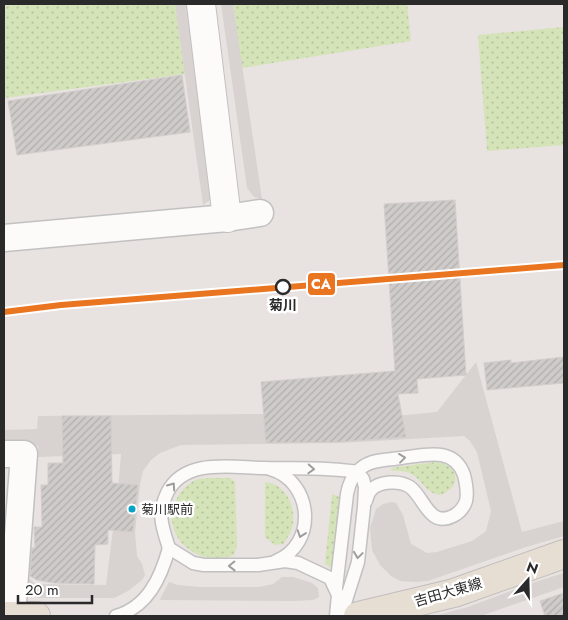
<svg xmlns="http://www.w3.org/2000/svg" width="568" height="620" font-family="Jost,'Noto Sans JP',sans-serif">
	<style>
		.grass { fill: url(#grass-dots) }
		.plaza { fill: #d8d3d0 }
		.building { fill: url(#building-hatch); stroke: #d3cecc }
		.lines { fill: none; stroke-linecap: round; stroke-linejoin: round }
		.lane-casing { stroke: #c2c1c1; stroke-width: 15 }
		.street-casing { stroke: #c2c1c1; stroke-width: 29 }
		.secondary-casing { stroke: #c2c1c1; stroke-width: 30 }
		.primary-casing { stroke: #c0bebd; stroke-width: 30 }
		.lane { stroke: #fcfbfa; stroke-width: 12 }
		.street { stroke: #fcfbfa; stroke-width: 26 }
		.secondary { stroke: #fcfbfa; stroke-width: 28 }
		.primary { stroke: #e6ddd3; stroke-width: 28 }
		.rail-1-casing { stroke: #fff; stroke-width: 10 }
		.rail-1 { stroke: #ea7521; stroke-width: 6 }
		.oneway { stroke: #9e9d9c }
		.stop-dot { fill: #fff; stroke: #2a2a2a; stroke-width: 2.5 }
		.bus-dot { fill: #02a3c6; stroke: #fff; stroke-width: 2 }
		.labels { text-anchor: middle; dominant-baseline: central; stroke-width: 5; stroke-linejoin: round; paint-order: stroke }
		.bus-label { font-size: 13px; fill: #2a2a2a; stroke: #fff; text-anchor: start }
		.stop-label { font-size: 14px; font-weight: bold; fill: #2a2a2a; stroke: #fff }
		.street-label { font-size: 14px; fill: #2a2a2a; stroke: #fff }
		.line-badge { stroke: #fff; stroke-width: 2 }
		.badge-label { font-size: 14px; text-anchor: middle; font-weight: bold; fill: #fff }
	</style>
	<defs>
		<pattern id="grass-dots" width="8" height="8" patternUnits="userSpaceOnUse" patternTransform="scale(1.25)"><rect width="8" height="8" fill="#d5e3b8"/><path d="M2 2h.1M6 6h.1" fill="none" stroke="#b7c39e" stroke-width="1.8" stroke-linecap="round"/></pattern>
		<pattern id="building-hatch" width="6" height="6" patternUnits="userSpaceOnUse" patternTransform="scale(1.25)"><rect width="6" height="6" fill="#cfcbc9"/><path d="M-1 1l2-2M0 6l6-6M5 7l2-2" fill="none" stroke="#b2aead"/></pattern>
	</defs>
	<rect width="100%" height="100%" fill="#e8e2e0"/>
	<g class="grass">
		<polygon points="4,4 175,4 185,74 4,98"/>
		<polygon points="233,4 407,4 411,41 242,68"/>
		<polygon points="564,27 564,145 487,151 478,35"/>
		<path d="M 435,462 C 458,463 464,487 440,495 C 419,492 423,468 392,471 L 391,468 Z"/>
		<path d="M 214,478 L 230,478 L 235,482 L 237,546 L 234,555 C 211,565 179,552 173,526 C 168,508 181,485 198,479 C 203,478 209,478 214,478 Z"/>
		<path d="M 265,482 C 285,484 295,504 293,523 C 292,531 288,537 283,544 L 275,545 L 265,537 Z"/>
		<polygon points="332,494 340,497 334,565 330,567 325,564"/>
	</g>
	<g class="plaza">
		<polygon points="175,4 187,4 213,193 210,200 203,205"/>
		<polygon points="221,4 233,4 262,199 254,197 247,188"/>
		<polygon points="476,362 522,532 564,521 564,536 526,547 428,581 416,582 400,581 391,576 380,565 372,550 370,528 376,509 383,504 392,502 396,503 403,515 411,544 427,553 437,552 472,541 486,531 491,511 477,452 470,441 464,436 339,443 181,445 160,453 151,460 143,471 140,484 135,533 137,556 142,564 145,575 142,580 128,591 114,598 38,598 32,596 28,590 24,573 35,584 106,585 118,489 121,454 38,457 38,446 20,442 4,442 4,430 37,429 38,416 264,414 396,416 437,412"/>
		<polygon points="564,573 564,587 481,616 434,616 468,607 532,583"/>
		<polygon points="282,577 293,577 312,583 318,588 319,597 313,600 293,601 161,600 160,599 169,582 178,585 199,587 259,587 273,584"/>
	</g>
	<g class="building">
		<polygon points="182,75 190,132 17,155 8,101"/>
		<polygon points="455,200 466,375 417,379 418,393 398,394 406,437 339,442 266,443 261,382 395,371 384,204"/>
		<polygon points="564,357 564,383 487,390 484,363 511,360 511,363"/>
		<polygon points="62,416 111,416 112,483 138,485 133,532 108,530 108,544 95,545 94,584 54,583 37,580 30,576 32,548 35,548 34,527 42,527 41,485 48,485 48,463 63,463"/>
		<polygon points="564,593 564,616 545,616 540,601"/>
	</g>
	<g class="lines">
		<defs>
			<g id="lane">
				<path d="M 270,469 C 313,481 318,544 276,561"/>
				<path d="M 336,588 L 347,494 C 349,483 353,473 364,466 C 374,459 389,460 401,458 C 425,455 454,446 464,475 C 466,483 468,493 466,501 C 464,507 459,513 453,516 C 429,528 424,497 410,487 C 400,480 379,481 371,490 C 368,493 367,498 366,501"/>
				<path d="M 116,616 C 148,607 161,577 169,548"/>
				<path d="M 336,616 L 338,595 L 330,578 L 298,563 L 285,561 L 258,565 L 204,565 L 193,563 L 169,548 C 162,526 157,515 167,493 C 185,457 233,468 265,468 C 295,469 326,467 357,472 L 363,479 L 365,487 L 364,507 L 358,562 L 341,616"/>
			</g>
			<g id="street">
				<polyline points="4,238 227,218 260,213"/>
				<polyline points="4,454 24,454 12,616"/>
			</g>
			<polyline id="secondary" points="201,4 227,218"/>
			<g id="primary">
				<polyline points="4,616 36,616"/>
				<polyline points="358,616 454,593 564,554"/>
			</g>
		</defs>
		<use href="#lane" class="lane-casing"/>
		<use href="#street" class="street-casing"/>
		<use href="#secondary" class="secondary-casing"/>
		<use href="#primary" class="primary-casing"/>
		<use href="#lane" class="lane"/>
		<use href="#street" class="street"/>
		<use href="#secondary" class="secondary"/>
		<use href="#primary" class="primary"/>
		<defs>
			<polyline id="rail-1" points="4,312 61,305 564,265"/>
		</defs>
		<use href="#rail-1" class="rail-1-casing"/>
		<use href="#rail-1" class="rail-1"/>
	</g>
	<defs><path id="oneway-chevron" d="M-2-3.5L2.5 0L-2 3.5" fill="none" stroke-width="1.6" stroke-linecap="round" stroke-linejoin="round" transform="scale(1.25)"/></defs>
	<g class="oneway">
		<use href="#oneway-chevron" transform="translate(402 458) rotate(-7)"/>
		<use href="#oneway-chevron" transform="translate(311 469) rotate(3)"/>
		<use href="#oneway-chevron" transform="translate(172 486) rotate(-55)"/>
		<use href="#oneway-chevron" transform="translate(301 534) rotate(109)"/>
		<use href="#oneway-chevron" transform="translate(358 555) rotate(98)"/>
		<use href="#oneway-chevron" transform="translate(232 566) rotate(179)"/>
	</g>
	<circle class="stop-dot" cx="283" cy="287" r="7"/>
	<circle class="bus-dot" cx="132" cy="509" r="4.5"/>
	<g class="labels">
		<g class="bus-label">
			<text x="141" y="509">菊川駅前</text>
		</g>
		<g class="stop-label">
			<text x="283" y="305">菊川</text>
		</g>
		<g class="street-label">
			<text transform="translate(448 592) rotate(-16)">吉田大東線</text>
		</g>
	</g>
	<rect class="line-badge" x="307" y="272" width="29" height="24" rx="5" fill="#ea7521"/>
	<g class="badge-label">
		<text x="321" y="289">CA</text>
	</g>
	<rect width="568" height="620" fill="none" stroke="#2a2a2a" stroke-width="10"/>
	<g transform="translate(528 580) rotate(20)" stroke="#ffffff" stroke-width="4" paint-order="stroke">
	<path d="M0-4L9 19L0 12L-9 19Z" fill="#2a2a2a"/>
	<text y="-8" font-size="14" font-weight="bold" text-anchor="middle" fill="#2a2a2a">N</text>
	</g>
	<path d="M18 595v8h74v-8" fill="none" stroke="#2a2a2a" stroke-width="2.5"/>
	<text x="25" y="595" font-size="15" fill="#2a2a2a" stroke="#ffffff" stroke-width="4" paint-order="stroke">20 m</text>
</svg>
